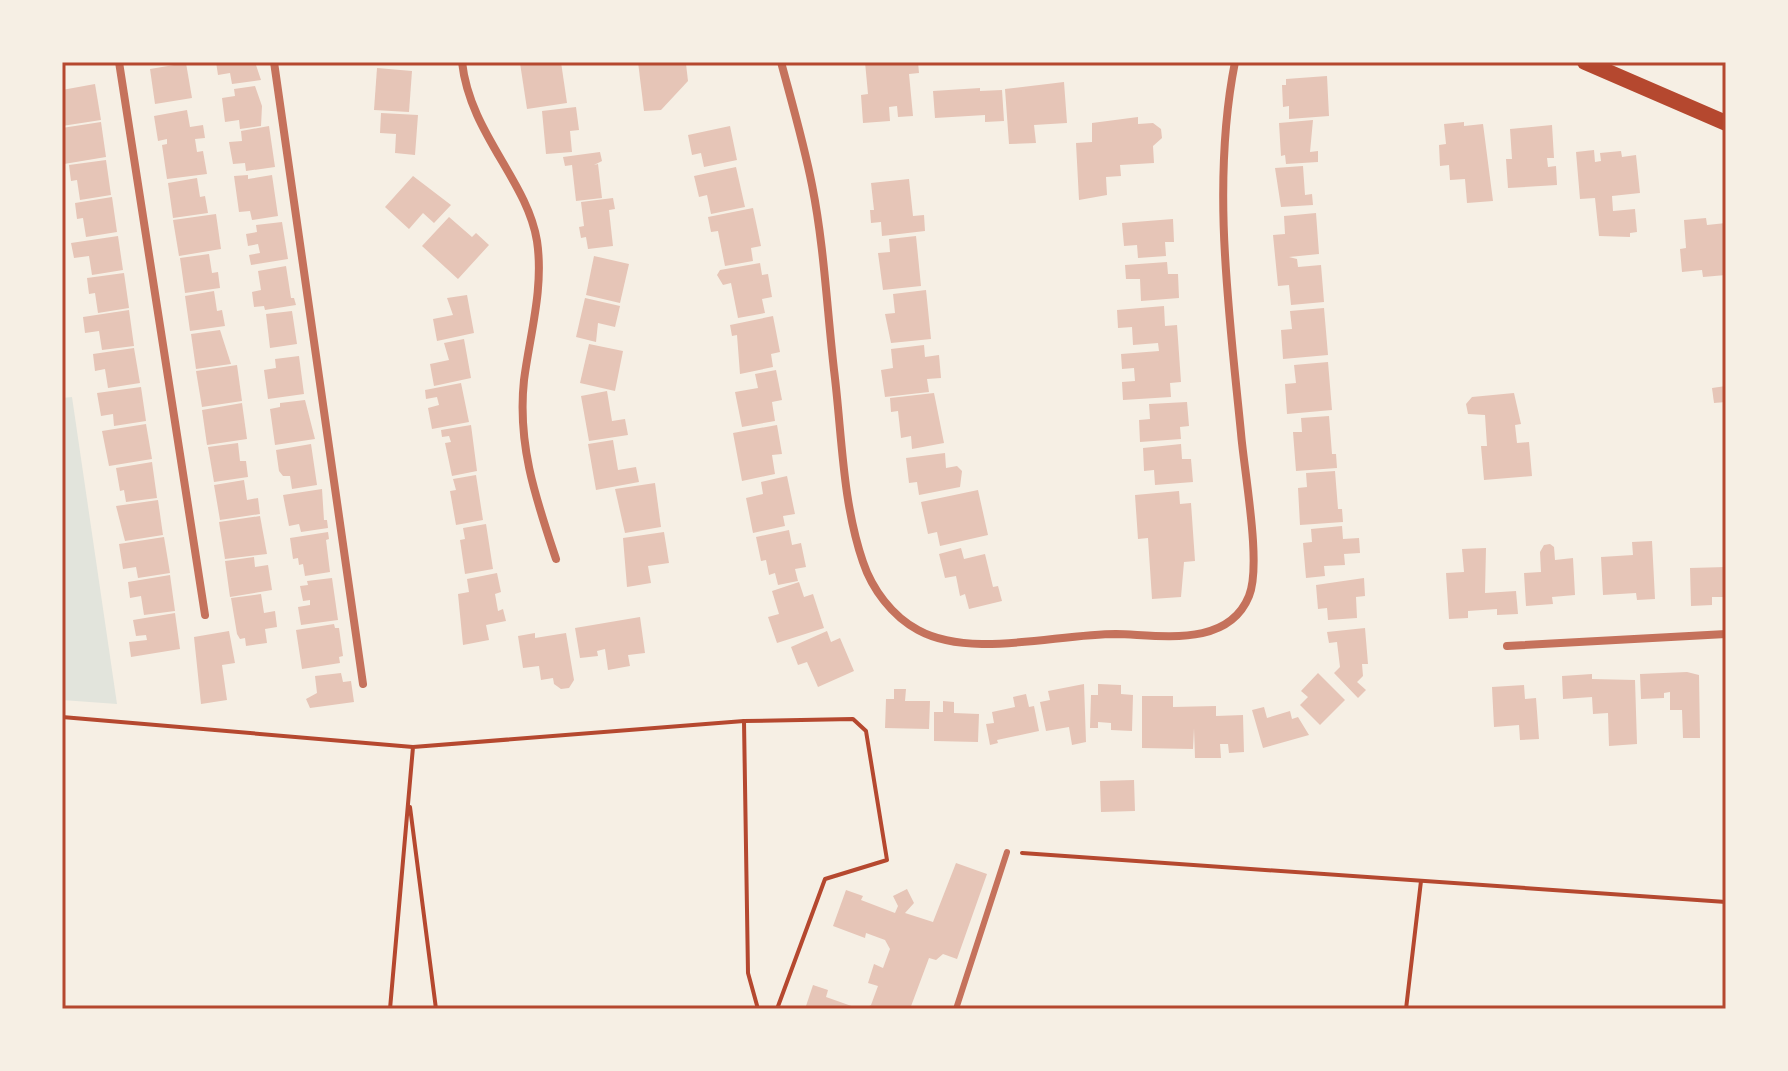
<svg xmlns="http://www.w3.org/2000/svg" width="1788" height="1071" font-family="Manrope,sans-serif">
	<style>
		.green { fill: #e2e4dc }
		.building { fill: #e6c5b7 }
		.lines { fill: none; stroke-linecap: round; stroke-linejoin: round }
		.path { stroke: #b5482f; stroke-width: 4 }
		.service { stroke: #c5725c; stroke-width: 6 }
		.minor { stroke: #c5725c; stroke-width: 8 }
		.secondary { stroke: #b5482f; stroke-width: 16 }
		.neatline { fill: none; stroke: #b5482f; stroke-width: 3 }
	</style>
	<rect width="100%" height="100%" fill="#f6efe4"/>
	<polygon class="green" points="72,397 117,704 62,700 62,398"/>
	<g class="building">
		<polygon points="216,62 255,62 261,80 232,84 230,73 218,75"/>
		<polygon points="561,62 567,103 527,109 520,63"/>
		<polygon points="638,62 686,64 688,81 661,110 644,111"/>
		<polygon points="865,62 918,62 919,73 909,74 913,116 898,117 897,106 889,107 890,121 863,123 861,95 868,94"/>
		<polygon points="186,63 192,98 155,104 150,69"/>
		<polygon points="377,68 412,71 409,112 374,110"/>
		<polygon points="1327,76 1329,116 1289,119 1289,106 1283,107 1282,85 1286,85 1286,79"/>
		<polygon points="1064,82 1067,123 1034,125 1036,143 1009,144 1005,89"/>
		<polygon points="95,84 101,120 62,126 62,90"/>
		<polygon points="255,86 262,106 261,126 240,129 239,120 225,122 222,98 235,96 234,89"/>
		<polygon points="980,88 980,91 1002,90 1004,121 985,122 985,115 935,118 933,91"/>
		<polygon points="576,107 579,130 570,131 572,152 546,154 542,111"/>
		<polygon points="187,110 190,127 203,125 205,138 195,139 197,152 203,151 207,174 167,179 162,145 167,144 167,139 158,141 154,116"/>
		<polygon points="381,113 418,115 415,155 395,153 396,134 380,133"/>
		<polygon points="1138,117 1138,124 1153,123 1161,129 1162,138 1153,146 1154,163 1120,165 1121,176 1106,177 1107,195 1079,200 1076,143 1092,142 1092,123"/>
		<polygon points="1313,120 1310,152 1318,151 1318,162 1286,164 1285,155 1281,156 1279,123"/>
		<polygon points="101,122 106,157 64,164 62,128"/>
		<polygon points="1464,122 1464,126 1483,124 1493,201 1467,203 1465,179 1450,180 1449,165 1440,166 1439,145 1446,144 1444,124"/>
		<polygon points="1552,125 1554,158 1547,158 1548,167 1556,166 1557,185 1508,188 1506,159 1512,159 1510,129"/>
		<polygon points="269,126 275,167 246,171 245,163 233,164 229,142 242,141 241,131"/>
		<polygon points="730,126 737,160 704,167 701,153 692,155 688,135"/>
		<polygon points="1594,150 1595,162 1601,161 1600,153 1621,151 1622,157 1636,155 1640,193 1612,196 1613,211 1635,209 1637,232 1630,233 1630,237 1599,236 1595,198 1580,199 1576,152"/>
		<polygon points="600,152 602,161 594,165 598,164 602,198 576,201 572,165 565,166 563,157"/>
		<polygon points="106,160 111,195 80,200 77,180 71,181 69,165"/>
		<polygon points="1303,166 1305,195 1312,194 1313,205 1281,207 1275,168"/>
		<polygon points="736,167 745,207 711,214 707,195 699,197 694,176"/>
		<polygon points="248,175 248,179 272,175 278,216 252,220 250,211 239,212 234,176"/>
		<polygon points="413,176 451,205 434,223 423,213 409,229 385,207"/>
		<polygon points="197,178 200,197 205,196 208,213 173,218 168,183"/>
		<polygon points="909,179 913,216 924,215 925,231 882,236 881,222 871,223 870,210 874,210 871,183"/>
		<polygon points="112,197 117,232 86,237 83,218 77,219 75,203"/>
		<polygon points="613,198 615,209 609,210 613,246 588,249 586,237 581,238 579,227 584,226 581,202"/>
		<polygon points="753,208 761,246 751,248 753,261 725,266 718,231 711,232 708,217"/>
		<polygon points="1316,213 1319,254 1289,257 1297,259 1298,267 1321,265 1324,302 1291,305 1289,285 1278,286 1273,235 1285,234 1284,216"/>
		<polygon points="216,214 221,249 179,256 173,220"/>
		<polygon points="449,217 472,237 476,233 489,245 458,279 422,246"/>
		<polygon points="1706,218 1707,225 1726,223 1726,275 1703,277 1702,270 1682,272 1680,249 1686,248 1684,220"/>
		<polygon points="1173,219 1174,242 1165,242 1166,256 1138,258 1137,245 1124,246 1122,223"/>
		<polygon points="282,222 288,259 251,265 249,255 260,253 258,244 248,246 246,234 257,232 256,225"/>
		<polygon points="118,236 123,270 92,275 89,256 74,258 71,243"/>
		<polygon points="916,236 921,286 883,290 878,253 890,252 889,239"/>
		<polygon points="209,254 212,273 218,272 220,288 185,293 180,258"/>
		<polygon points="594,256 629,264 620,303 586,295"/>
		<polygon points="1167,262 1168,274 1178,274 1179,298 1141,301 1140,279 1126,279 1125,265"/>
		<polygon points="760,263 762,275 768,274 772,297 762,299 765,313 738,318 731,283 723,285 717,275 720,270"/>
		<polygon points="286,266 291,298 294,298 296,305 265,310 264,306 254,307 252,292 261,290 258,271"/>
		<polygon points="124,273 129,308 98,313 95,293 89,294 87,278"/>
		<polygon points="926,290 931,339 891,343 885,314 895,313 893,294"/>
		<polygon points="214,291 217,311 222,310 225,326 190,331 185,296"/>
		<polygon points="467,295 474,333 437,341 433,319 453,315 447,298"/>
		<polygon points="585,298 620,306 615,327 598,323 596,342 576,337"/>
		<polygon points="1164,306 1165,326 1177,325 1181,382 1170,383 1171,397 1123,400 1122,382 1135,381 1134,368 1122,369 1121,354 1159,351 1158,343 1133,345 1132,327 1118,328 1117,310"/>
		<polygon points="1324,308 1328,355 1283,359 1281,330 1292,329 1290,311"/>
		<polygon points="129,310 134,346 102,350 99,331 85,333 83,317"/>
		<polygon points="292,311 297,344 270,348 266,314"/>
		<polygon points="773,316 780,352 771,354 773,367 740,374 737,335 732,336 730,325"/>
		<polygon points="220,330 231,364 196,369 191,334"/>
		<polygon points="464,339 471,378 434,386 430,364 449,360 444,343"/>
		<polygon points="589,344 623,351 615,391 580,383"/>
		<polygon points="924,345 925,357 939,355 941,378 927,379 929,392 885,397 881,370 893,368 891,349"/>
		<polygon points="134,348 140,383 108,388 105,369 95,371 93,354"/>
		<polygon points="299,356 304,394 268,399 264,370 276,368 275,359"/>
		<polygon points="1328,362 1332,410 1287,414 1285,384 1296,383 1294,365"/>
		<polygon points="237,365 242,401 202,407 196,371"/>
		<polygon points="776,370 782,400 772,402 775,421 742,427 735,392 758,388 755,374"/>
		<polygon points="461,383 469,422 432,429 428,408 439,405 437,397 426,399 425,390"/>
		<polygon points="1726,386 1726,402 1714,403 1712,388"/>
		<polygon points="141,387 146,421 114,426 113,414 101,416 97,393"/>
		<polygon points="607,391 612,421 625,419 628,435 589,441 581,396"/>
		<polygon points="934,393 944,443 912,449 911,436 901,438 898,411 891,412 890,398"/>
		<polygon points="1514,393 1521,424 1515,425 1517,443 1529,442 1532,476 1484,480 1481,446 1487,446 1485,415 1468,414 1466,404 1472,397"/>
		<polygon points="305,400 315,439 275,445 270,409 280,407 280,403"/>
		<polygon points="1187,402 1189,426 1180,427 1181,439 1140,442 1139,420 1150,419 1149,404"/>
		<polygon points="242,403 247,439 207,445 202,410"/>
		<polygon points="1329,416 1332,454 1336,454 1337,468 1296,471 1293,432 1302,432 1301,418"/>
		<polygon points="146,424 152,459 109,466 102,431"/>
		<polygon points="471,425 477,471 452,476 445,443 451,442 449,436 442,437 441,430"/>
		<polygon points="777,425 782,454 772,455 775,474 742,481 733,433"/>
		<polygon points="613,440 618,470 636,467 639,482 596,490 588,444"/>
		<polygon points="238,443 240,461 246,461 248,477 214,482 208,447"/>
		<polygon points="311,444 317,485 292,489 290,476 283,476 279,471 276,450"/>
		<polygon points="1181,444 1182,459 1191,459 1193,482 1155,485 1154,470 1144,471 1143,448"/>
		<polygon points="945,453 946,468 957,466 962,471 960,487 919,495 917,482 909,483 906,458"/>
		<polygon points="152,462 157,498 126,502 124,490 120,491 116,468"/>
		<polygon points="1335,471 1338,509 1342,509 1343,522 1300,525 1298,488 1307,487 1306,473"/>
		<polygon points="476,475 483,520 456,525 450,491 456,490 453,479"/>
		<polygon points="787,476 795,514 783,516 785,526 753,533 746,498 763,494 761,482"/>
		<polygon points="244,480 247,500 258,498 260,514 220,520 214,485"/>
		<polygon points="655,483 661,527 625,533 615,489"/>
		<polygon points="322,489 324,520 327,520 328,528 301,532 299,524 289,526 283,495"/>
		<polygon points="978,490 988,535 940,546 937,532 928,534 921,502"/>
		<polygon points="1179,491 1180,504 1191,503 1195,561 1184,562 1181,597 1152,599 1148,538 1138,539 1135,495"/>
		<polygon points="158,500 163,535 125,541 116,506"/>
		<polygon points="260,516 267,554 225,559 219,522"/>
		<polygon points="486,524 493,569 465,574 460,540 465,539 463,528"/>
		<polygon points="1342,526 1343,539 1359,538 1360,553 1344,554 1345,565 1324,566 1325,576 1306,578 1303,543 1312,542 1311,529"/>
		<polygon points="789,530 792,545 801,543 806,567 795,569 798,581 778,585 775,573 769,575 766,560 761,561 756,537"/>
		<polygon points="328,532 329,539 326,540 330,572 305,576 303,564 299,565 298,558 293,559 290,538"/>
		<polygon points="664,532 669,563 648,566 651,583 627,587 623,538"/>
		<polygon points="164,537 170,573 138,578 136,567 123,569 119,544"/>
		<polygon points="1652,541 1655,599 1637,600 1636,593 1603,595 1601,557 1633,555 1632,542"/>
		<polygon points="1550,544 1554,547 1555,560 1573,558 1575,595 1552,597 1553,604 1526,606 1524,573 1541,572 1540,552 1544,545"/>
		<polygon points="961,548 964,559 985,554 993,587 998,586 1002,601 969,609 965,594 960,596 956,576 945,578 939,554"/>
		<polygon points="1486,548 1485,593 1516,591 1518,614 1497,615 1497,609 1468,611 1468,618 1449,619 1446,573 1464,572 1462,549"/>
		<polygon points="254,557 255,567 268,565 272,590 230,597 225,561"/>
		<polygon points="1726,567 1726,597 1712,597 1712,605 1691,606 1690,568"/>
		<polygon points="497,573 501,592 495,594 498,611 503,609 506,621 486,625 489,640 463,645 458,594 469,592 467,579"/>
		<polygon points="170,575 175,611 144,615 141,596 130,598 128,582"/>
		<polygon points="332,578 338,620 301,625 298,607 310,605 310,600 303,601 300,586 308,585 307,581"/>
		<polygon points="1364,578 1365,596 1356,597 1357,618 1328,620 1327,608 1318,609 1316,585"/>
		<polygon points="799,582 804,597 813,594 824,628 777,643 768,617 779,614 772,591"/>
		<polygon points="261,594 264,613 275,611 277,627 265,629 267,643 246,646 245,638 240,639 237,634 231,598"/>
		<polygon points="175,613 180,649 131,657 129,642 147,640 146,635 136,636 133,620"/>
		<polygon points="640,617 645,653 628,655 630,666 608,670 605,649 597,651 598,656 580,658 575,628"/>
		<polygon points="334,624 335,628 339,628 343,656 339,657 340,663 302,669 296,630"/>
		<polygon points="1365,628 1368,664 1362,664 1363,676 1357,682 1366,690 1358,698 1334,673 1340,667 1337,642 1329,643 1327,632"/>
		<polygon points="229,631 235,663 222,665 227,700 201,704 194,637"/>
		<polygon points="827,631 831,642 840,638 854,671 818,687 807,662 798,665 791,647"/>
		<polygon points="535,633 535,638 566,633 574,680 569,688 561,689 554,684 553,678 541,680 539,666 523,668 518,636"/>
		<polygon points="1687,672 1699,675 1700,738 1683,738 1682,710 1670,710 1670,692 1664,693 1664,698 1641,699 1640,674"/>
		<polygon points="341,673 343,682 351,681 354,702 310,708 306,699 317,693 315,676"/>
		<polygon points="1318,673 1345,700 1320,725 1300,705 1308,697 1301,691"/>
		<polygon points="1592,674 1592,679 1635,680 1637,744 1609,746 1608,713 1593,714 1592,697 1563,699 1562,676"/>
		<polygon points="1084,684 1086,742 1072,745 1069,727 1046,731 1040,702 1050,700 1048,691"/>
		<polygon points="1098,684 1121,685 1121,694 1133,695 1132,731 1111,730 1111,723 1098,722 1098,728 1090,728 1091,695 1098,695"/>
		<polygon points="1524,685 1525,699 1536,698 1539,739 1520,740 1519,725 1494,727 1492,687"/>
		<polygon points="894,689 906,689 905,701 930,701 929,729 885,728 886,699 894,699"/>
		<polygon points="1026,694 1029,707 1034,706 1039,731 997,740 998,743 990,745 986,724 994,723 992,712 1015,707 1013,697"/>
		<polygon points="1142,696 1173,696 1173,707 1216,706 1216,716 1243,715 1244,752 1229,753 1228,744 1220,744 1221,758 1195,758 1194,728 1193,749 1142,748"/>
		<polygon points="943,701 954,702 954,713 979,714 978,742 934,741 934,712 943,712"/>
		<polygon points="1264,707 1267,718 1290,711 1292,719 1298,717 1309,735 1263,748 1252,710"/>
		<polygon points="1134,780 1135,811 1101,812 1100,781"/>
		<polygon points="956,863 987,874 957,959 943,954 936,960 929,958 910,1009 864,1009 871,1005 878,986 868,983 874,964 883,968 890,949 885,940 866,933 865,938 833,926 846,890 863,896 861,900 895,913 898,906 893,896 907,889 914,903 905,913 933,922"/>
		<polygon points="813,985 828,990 826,997 860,1009 805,1009"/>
	</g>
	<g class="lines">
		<g class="path">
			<polyline points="62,717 413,747"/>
			<polyline points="410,807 436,1009"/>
			<polyline points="1022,853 1726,902"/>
			<polyline points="390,1009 413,747 744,721"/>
			<polyline points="758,1009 748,973 744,721 853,719 866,731 887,860 825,879 777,1009"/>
			<polyline points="1406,1009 1421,881"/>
		</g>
		<polyline class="service" points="956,1009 1007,852"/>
		<g class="minor">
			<polyline points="119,62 205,615"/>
			<polyline points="274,62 363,684"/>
			<path d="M 462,62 C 470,134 527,180 537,241 C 544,288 530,334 524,380 C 517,445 536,499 556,559"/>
			<path d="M 781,62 C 792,103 804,144 812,185 C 824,245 827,309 834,370 C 842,433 842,501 863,562 C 872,589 892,616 918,630 C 971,659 1055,634 1116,634 C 1161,635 1228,648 1249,596 C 1262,565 1244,471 1241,433 C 1229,311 1211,183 1235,62"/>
			<polyline points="1507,646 1726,634"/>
		</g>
		<polyline class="secondary" points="1585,62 1726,123"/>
	</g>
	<rect width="1788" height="1071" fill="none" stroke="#f6efe4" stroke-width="128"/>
	<rect x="64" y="64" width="1660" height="943" class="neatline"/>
</svg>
